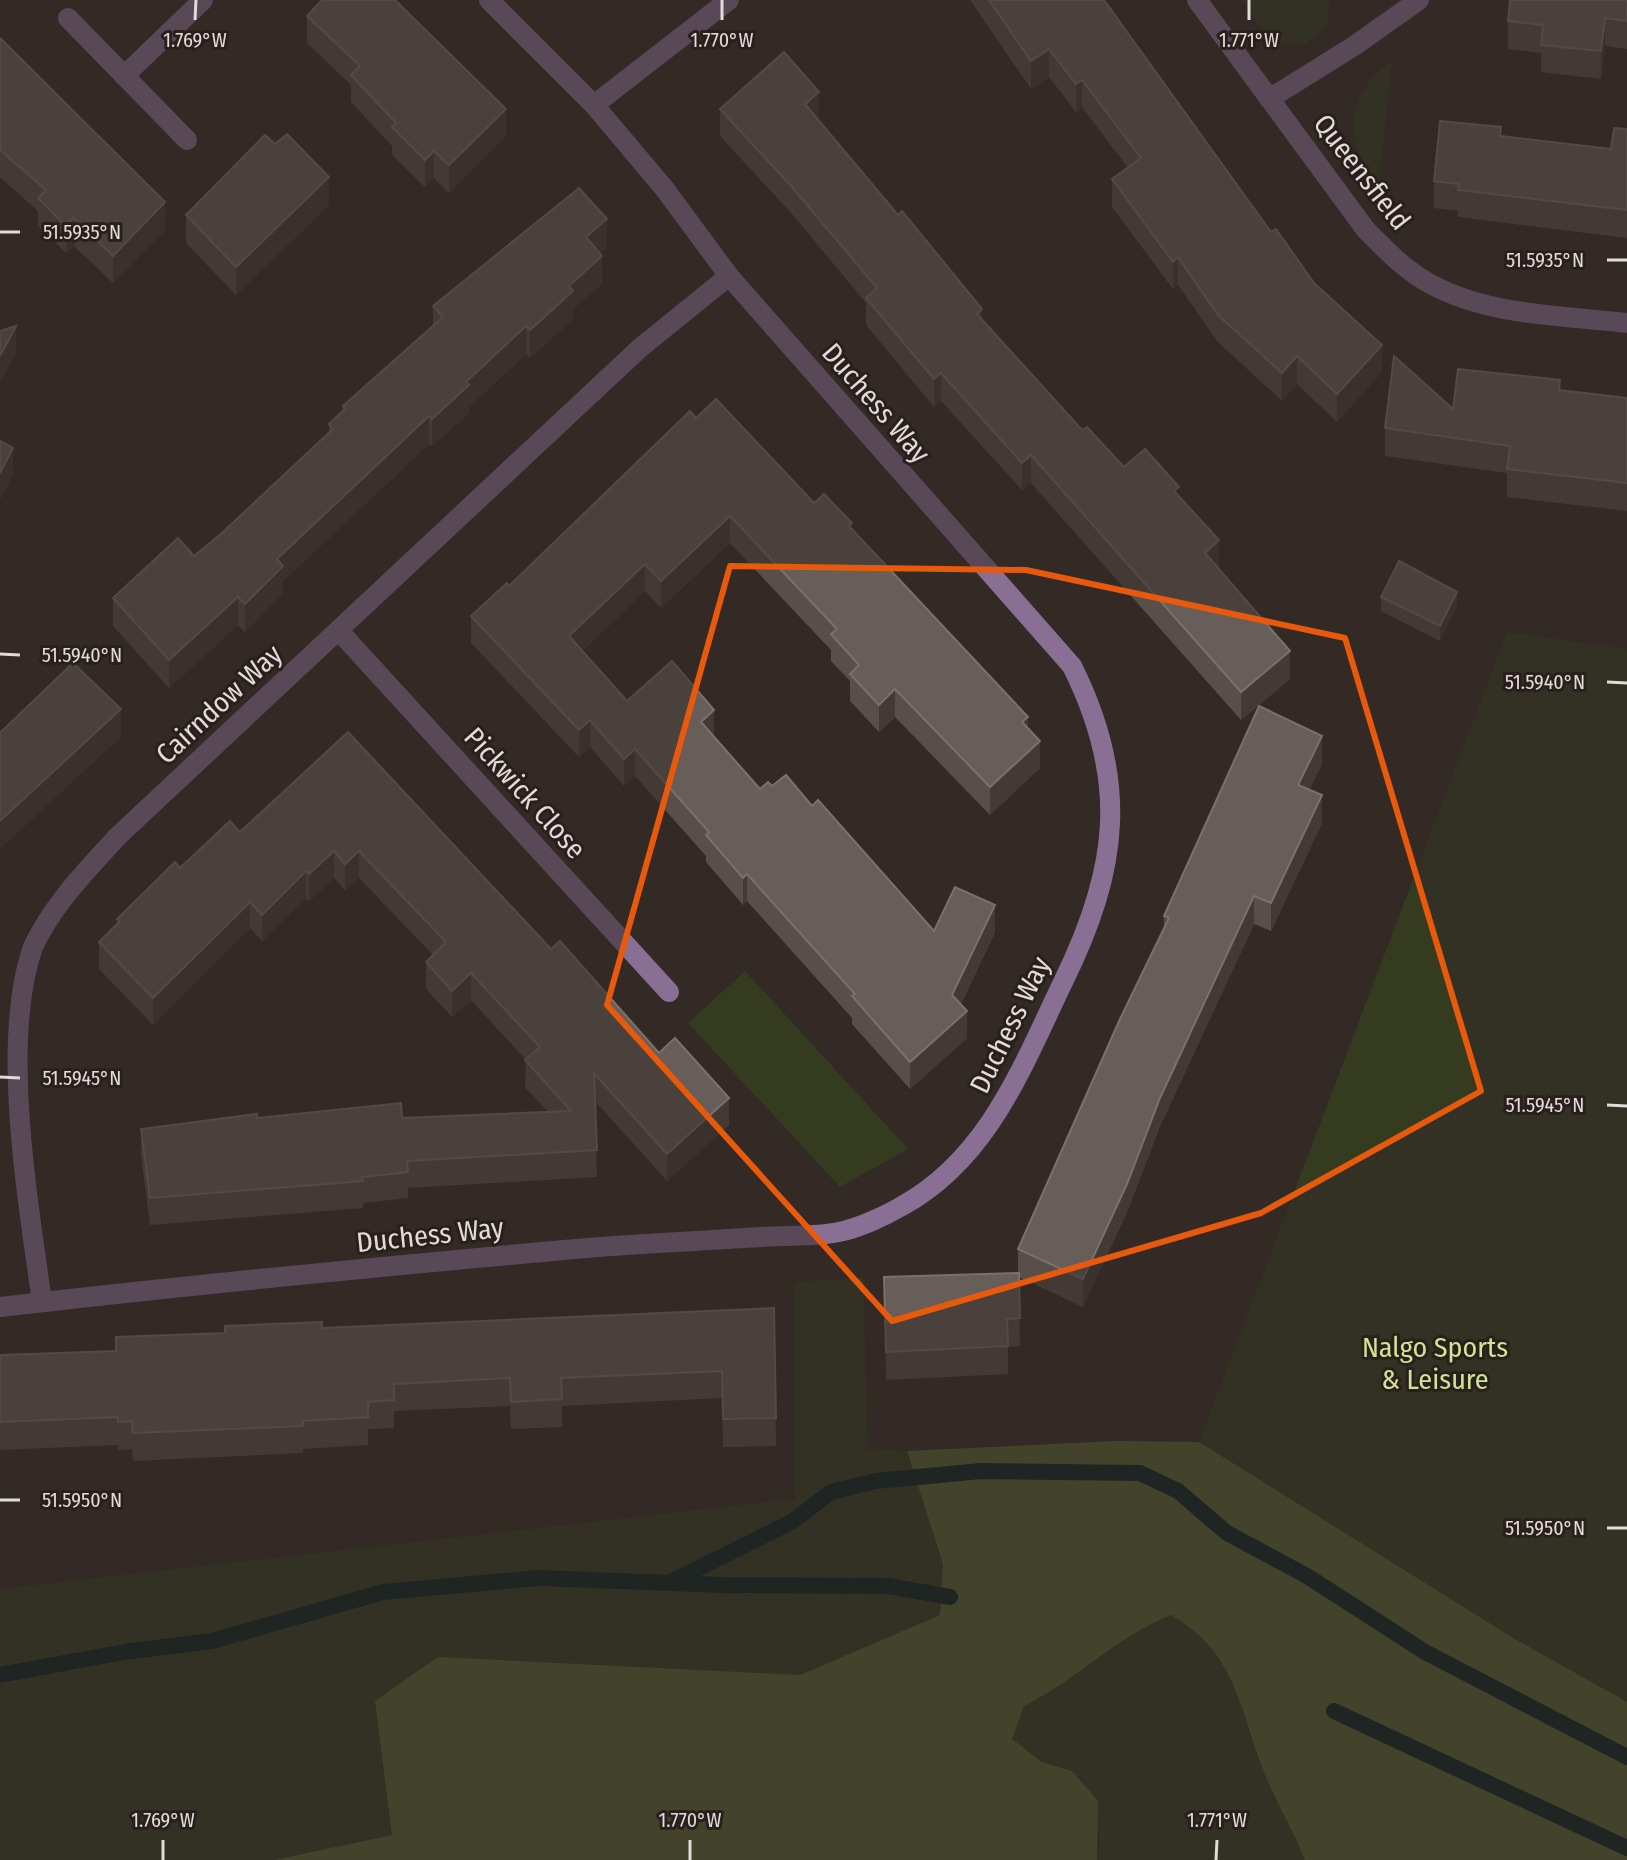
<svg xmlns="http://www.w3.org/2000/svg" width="1627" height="1860" font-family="'Fira Sans Condensed',sans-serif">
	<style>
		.green { fill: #343b1f }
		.forest { fill: #55622f }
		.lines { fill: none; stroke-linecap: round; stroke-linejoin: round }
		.stream { stroke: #082021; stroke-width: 16 }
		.minor { stroke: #886f93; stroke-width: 20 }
		.wall { fill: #584e4a }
		.shaded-wall { fill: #433935 }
		.building { fill: #675d59; stroke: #7a716d; stroke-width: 2 }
		.marked { fill: none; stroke: #e8590c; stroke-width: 6; stroke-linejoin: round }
		.ticks { fill: none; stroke: #e2dbd9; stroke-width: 3 }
		.labels { text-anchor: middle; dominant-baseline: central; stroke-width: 6; stroke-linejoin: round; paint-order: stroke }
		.street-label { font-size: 28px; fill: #e2dbd9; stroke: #29201d }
		.park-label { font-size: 28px; fill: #cfe494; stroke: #29201d }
		.ticks-label { font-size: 20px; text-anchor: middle; fill: #e2dbd9; stroke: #29201d; stroke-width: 6; stroke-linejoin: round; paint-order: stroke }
	</style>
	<rect width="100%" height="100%" fill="#332a26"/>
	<g class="green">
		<polygon points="1241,0 1329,0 1328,26 1304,45 1272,42"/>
		<path d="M 1392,61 L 1378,191 C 1347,139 1339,100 1392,61 Z"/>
		<polygon points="1507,632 1627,649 1627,1702 1515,1639 1199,1442"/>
		<polygon points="745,971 908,1149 840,1187 688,1023"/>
		<polygon points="863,1278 868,1450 907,1451 943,1564 940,1615 800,1675 438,1657 375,1701 393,1835 275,1860 0,1860 0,1589 795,1499 795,1282"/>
		<path d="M 1171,1615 C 1237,1654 1237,1699 1261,1764 C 1274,1796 1291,1828 1305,1860 L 1097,1860 L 1099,1836 L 1072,1771 L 1042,1762 L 1012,1739 L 1024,1706 C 1076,1680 1117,1637 1171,1615 Z"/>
	</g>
	<path class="forest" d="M 1115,1441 L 1199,1442 L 1515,1639 L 1627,1702 L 1627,1860 L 1305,1860 C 1292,1828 1273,1797 1261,1764 C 1238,1701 1234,1652 1171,1615 C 1117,1637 1076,1680 1024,1706 L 1012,1739 L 1042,1762 L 1072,1771 L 1098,1801 L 1097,1860 L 275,1860 L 392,1835 L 375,1701 L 438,1657 L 800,1675 L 940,1615 L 943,1564 L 907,1451 Z"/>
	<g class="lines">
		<g class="stream">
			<polyline points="673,1581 793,1521 831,1492 876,1481 981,1471 1140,1473 1178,1491 1227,1533 1307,1576 1425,1652 1627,1757"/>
			<polyline points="0,1675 124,1652 212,1641 383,1592 539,1578 725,1585 888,1586 950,1597"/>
			<polyline points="1334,1711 1627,1848"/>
		</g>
		<g class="minor">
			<path d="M 1197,0 L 1366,230 C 1384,248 1401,266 1422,279 C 1481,316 1560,315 1627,323"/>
			<polyline points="68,18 187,140"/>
			<polyline points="124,76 203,0"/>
			<polyline points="1269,99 1354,46 1419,0"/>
			<polyline points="594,105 729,0"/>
			<polyline points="339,631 669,992"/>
			<path d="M 42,1302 C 28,1200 0,1041 33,947 C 53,904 87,870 118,836 L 640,348 L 729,276"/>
			<path d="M 0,1307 C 188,1285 376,1267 564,1250 C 630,1244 696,1241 762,1237 C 787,1235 815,1237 839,1232 C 859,1228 885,1216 902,1206 C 989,1158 1023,1065 1064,980 C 1119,868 1129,780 1072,666 L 729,276 L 664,188 L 594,105 L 489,0"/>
		</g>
	</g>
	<g class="wall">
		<polygon points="970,0 1104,0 1271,232 1314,283 1382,372 1337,422 1297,384 1282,401 1218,342 1178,285 1173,289 1112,207 1112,179 1128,168 1082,107 1076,112 1049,77 1031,89"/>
		<polygon points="1627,0 1627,49 1605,46 1601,79 1541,72 1541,53 1508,49 1508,21"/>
		<polygon points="307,16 506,136 449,193 434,178 425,187 392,155 392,146 351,102 351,85 307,43"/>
		<polygon points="0,38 165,230 113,283 74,246 66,253 38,226 38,211 0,177"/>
		<polygon points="720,109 982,320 1082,430 1124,467 1179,496 1219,568 1290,679 1241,720 1031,483 1022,490 941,401 934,407 866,325 866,303 792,214 720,136"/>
		<polygon points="1627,129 1627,238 1458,217 1458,211 1434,208 1434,181 1501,136 1611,149"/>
		<polygon points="329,205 236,295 186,243 186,215"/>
		<polygon points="607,246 600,253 602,284 573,309 573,319 530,358 526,354 469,407 469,413 432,446 429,444 283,581 283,593 245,632 238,625 169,688 113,626 113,598 194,556 223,532 329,433 329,424 343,411 343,406 433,326 433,306"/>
		<polygon points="1560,390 1627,398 1627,511 1507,497 1507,473 1385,456 1385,428 1453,409"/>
		<polygon points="696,418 814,503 852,529 1028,728 1040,768 990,815 895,717 879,732 850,701 850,681 831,661 831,650 730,543 661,608 645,591 582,651 627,701 714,737 760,789 772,786 812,806 934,931 995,932 961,1004 967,1038 910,1089 852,1024 852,1018 747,901 743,905 706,862 706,856 635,776 624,786 590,747 579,757 471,643 471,616 509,586"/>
		<polygon points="1381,597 1457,606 1440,641 1381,611"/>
		<polygon points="348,732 551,949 659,1053 729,1125 667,1181 595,1101 597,1177 408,1188 408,1198 363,1203 363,1208 150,1225 141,1156 141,1129 257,1118 402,1118 548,1112 525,1087 526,1060 471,1000 452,1017 426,989 426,962 433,955 359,878 345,890 334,878 309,901 306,898 262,941 250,928 153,1025 99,969 99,942 117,924 117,919 180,868 240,832"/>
		<polygon points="1322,764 1309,790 1322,823 1271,931 1254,924 1160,1126 1127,1212 1083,1307 1019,1277 1020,1346 1008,1347 1008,1374 886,1380 884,1277 1018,1273 1018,1249 1164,927 1164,916"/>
		<polygon points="774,1308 776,1446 723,1447 722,1398 562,1406 562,1427 511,1429 510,1406 394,1411 394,1428 368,1429 368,1445 303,1449 303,1453 133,1461 132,1449 118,1450 118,1445 0,1450 0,1355 116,1351 225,1333 322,1328"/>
	</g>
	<g class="shaded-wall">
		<polygon points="1605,18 1605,46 1601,79 1601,51"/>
		<polygon points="1049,49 1049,77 1031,89 1031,61"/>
		<polygon points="1082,80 1082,107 1076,112 1076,84"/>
		<polygon points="819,92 819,120 805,104"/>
		<polygon points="506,109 506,136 449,193 449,165"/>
		<polygon points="434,151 434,178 425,187 425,160"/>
		<polygon points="329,177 329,205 236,295 236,267"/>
		<polygon points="165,202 165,230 113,283 113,256"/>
		<polygon points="74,218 74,246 66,253 66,226"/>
		<polygon points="607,219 607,246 586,265 586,237"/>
		<polygon points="602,256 602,284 573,309 573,319 530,358 530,330 569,286"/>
		<polygon points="1178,257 1178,285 1173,289 1173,262"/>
		<polygon points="982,309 982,336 977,314"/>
		<polygon points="16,326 16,353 0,383 0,356"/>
		<polygon points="526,326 526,354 469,407 469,413 432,446 432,419 466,382"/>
		<polygon points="1382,345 1382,372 1337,422 1337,394"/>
		<polygon points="1297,356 1297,384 1282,401 1282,373"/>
		<polygon points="941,373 941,401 934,407 934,379"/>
		<polygon points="429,416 429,444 283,581 283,593 245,632 245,604 277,559"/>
		<polygon points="13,448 13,475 0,500 0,473"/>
		<polygon points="1031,455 1031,483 1022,490 1022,463"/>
		<polygon points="730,516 730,543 661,608 661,581"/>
		<polygon points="1219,540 1219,568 1205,553"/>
		<polygon points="645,564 645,591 569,663 569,636"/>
		<polygon points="1457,592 1457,606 1440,641 1440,626"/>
		<polygon points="238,597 238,625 169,688 169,660"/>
		<polygon points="1290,651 1290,679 1241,720 1241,692"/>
		<polygon points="895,689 895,717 879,732 879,705"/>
		<polygon points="121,709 121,737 0,849 0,821"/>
		<polygon points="714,710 714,737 701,722"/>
		<polygon points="1028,717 1028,744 1022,722"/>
		<polygon points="590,720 590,747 579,757 579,730"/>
		<polygon points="1322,736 1322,764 1298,812 1298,785"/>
		<polygon points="1040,741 1040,768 990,815 990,787"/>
		<polygon points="635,749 635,776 624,786 624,759"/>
		<polygon points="1322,795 1322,823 1271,931 1271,903"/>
		<polygon points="334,851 334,878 309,901 309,874"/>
		<polygon points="359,851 359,878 345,890 345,864"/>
		<polygon points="306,871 306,898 262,941 262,915"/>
		<polygon points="747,874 747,901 743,905 743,878"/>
		<polygon points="1254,896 1254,924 1160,1126 1127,1212 1083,1307 1083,1279 1160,1098"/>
		<polygon points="250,902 250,928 153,1025 153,998"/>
		<polygon points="995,905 995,932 952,1022 952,995"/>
		<polygon points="471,973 471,1000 452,1017 452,991"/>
		<polygon points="967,1011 967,1038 910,1089 910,1062"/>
		<polygon points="729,1098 729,1125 667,1181 667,1154"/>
	</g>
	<g class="building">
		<polygon points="322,0 395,0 506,109 449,165 434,151 425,160 392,127 396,123 351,75 360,66 307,16"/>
		<polygon points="989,0 1104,0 1271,232 1276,229 1314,283 1382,345 1337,394 1297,356 1282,373 1218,315 1178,257 1173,262 1112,179 1141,158 1082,80 1076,84 1049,49 1031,61"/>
		<polygon points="1510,0 1627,0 1627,21 1605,18 1601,51 1541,45 1543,25 1508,21"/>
		<polygon points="0,38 165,202 113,256 74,218 66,226 38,198 46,190 0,150"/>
		<polygon points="784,52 819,92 805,104 898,215 902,211 982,309 977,314 1082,430 1087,427 1124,467 1145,449 1179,487 1174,491 1219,540 1205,553 1290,651 1241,692 1031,455 1022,463 941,373 934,379 866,298 877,288 792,187 720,109"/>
		<polygon points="1440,121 1501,127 1500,136 1611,149 1614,128 1627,129 1627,210 1458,190 1459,184 1434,181"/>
		<polygon points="287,134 329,177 236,267 186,215 265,135 275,144"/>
		<polygon points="579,188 607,219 586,237 602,256 569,286 573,291 530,330 526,326 466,382 469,385 432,419 429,416 277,559 283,566 245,604 238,597 169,660 113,598 178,538 194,556 223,532 333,429 329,424 345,409 343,406 443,317 433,306"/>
		<polygon points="16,326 0,356 0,331"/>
		<polygon points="1394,356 1453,409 1458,369 1560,380 1559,390 1627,398 1627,483 1507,469 1510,446 1385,428"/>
		<polygon points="716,399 814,503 824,494 852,523 849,526 1028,717 1022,722 1040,741 990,787 895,689 879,705 850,674 859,665 831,634 837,629 730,516 661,581 645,564 569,636 627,701 672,661 714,710 701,722 760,789 768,782 772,786 786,775 812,806 818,800 934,931 955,887 995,905 952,995 967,1011 910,1062 852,996 855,994 747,874 743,878 706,835 709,832 635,749 624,759 590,720 579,730 471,616 507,583 509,586 690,411 696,418"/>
		<polygon points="0,441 13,448 0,473"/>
		<polygon points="1399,561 1457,592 1440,626 1381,597"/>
		<polygon points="73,663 121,709 0,821 0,733"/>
		<polygon points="1259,706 1322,736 1298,785 1322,795 1271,903 1254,896 1160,1098 1127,1184 1083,1279 1018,1249 1120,1019 1169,918 1164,916"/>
		<polygon points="348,732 551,949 560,941 659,1053 675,1038 729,1098 667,1154 594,1073 597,1150 407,1161 408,1172 362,1177 363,1181 150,1198 141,1129 257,1114 257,1118 401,1103 402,1118 571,1111 525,1060 540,1047 471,973 452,991 426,962 446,942 359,851 345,864 334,851 309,874 306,871 262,915 250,902 153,998 99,942 120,921 117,919 175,862 180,868 230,821 240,832"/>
		<polygon points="1019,1273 1020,1318 1007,1319 1008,1346 886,1352 884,1277"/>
		<polygon points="774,1308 776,1418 723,1419 722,1371 561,1378 562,1399 511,1402 510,1378 394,1384 394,1400 368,1402 368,1417 303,1421 303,1426 133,1433 132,1421 118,1422 118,1417 0,1422 0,1355 116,1351 116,1337 225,1333 225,1326 322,1322 322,1328"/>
	</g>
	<path d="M0 0H1627V1860H0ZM 730,566 L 1026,570 L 1345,638 L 1481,1091 L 1261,1213 L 892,1321 L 607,1005 Z" fill="#332a26" fill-opacity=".55" fill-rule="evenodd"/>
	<path class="marked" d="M 730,566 L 1026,570 L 1345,638 L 1481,1091 L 1261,1213 L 892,1321 L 607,1005 Z"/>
	<path class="ticks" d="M 195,20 L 196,0M 722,20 L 722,0M 1249,20 L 1249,0M 0,232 L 20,232M 1607,260 L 1627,260M 0,654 L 20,655M 1607,682 L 1627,683M 0,1077 L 20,1078M 1607,1105 L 1627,1106M 0,1500 L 20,1500M 1607,1528 L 1627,1528M 163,1860 L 163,1840M 690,1860 L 690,1840M 1216,1860 L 1217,1840"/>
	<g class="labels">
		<g class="street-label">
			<text transform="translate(1362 172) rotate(52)">Queensfield</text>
			<text transform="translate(876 403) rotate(49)">Duchess Way</text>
			<text transform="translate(219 704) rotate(-43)">Cairndow Way</text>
			<text transform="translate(525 793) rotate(48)">Pickwick Close</text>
			<text transform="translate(1010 1025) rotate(-64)">Duchess Way</text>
			<text transform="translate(430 1235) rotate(-6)">Duchess Way</text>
		</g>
		<g class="park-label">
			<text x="1435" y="1347">Nalgo Sports<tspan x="1435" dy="32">&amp; Leisure</tspan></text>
		</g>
	</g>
	<g class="ticks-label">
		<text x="195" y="47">1.769°W</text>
		<text x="722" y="47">1.770°W</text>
		<text x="1249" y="47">1.771°W</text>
		<text x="82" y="239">51.5935°N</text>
		<text x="1545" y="267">51.5935°N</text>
		<text x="82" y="662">51.5940°N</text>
		<text x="1545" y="689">51.5940°N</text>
		<text x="82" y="1085">51.5945°N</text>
		<text x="1545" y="1112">51.5945°N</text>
		<text x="82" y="1507">51.5950°N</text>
		<text x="1545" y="1535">51.5950°N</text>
		<text x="163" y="1827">1.769°W</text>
		<text x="690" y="1827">1.770°W</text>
		<text x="1217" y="1827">1.771°W</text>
	</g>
</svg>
